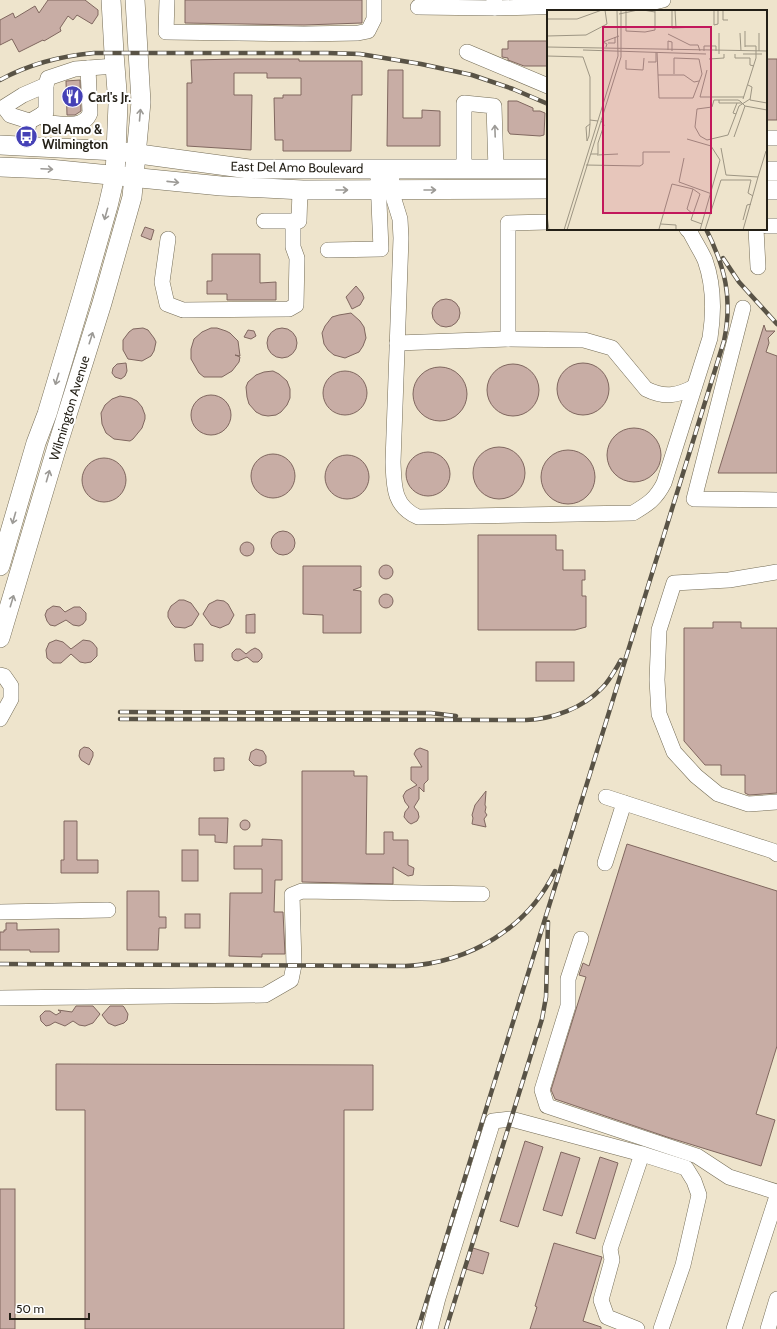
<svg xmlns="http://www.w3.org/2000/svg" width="777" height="1329" font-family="Cabin,sans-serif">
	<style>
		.building { fill: #c8ada5; stroke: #80675f }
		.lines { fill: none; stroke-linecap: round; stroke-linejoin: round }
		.minor-casing { stroke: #746c56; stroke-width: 16 }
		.major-casing { stroke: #746c56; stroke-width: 20 }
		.minor { stroke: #fff; stroke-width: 15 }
		.major { stroke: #fff; stroke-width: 19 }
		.rail-casing { stroke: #595346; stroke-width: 4.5 }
		.rail { stroke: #fff; stroke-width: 3; stroke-dasharray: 9; stroke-linecap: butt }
		.oneway { stroke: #9c9a96 }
		.labels { text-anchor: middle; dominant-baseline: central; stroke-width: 4; stroke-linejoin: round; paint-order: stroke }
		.poi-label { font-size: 13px; font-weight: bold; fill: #231f16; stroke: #fff; text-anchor: start }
		.street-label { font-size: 13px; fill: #231f16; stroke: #fff }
		.inset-road { fill: none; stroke: #9d9583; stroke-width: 1 }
		.view { fill: #c2185b; fill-opacity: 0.15; stroke: #c2185b; stroke-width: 2 }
		.inset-edge { fill: none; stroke: #231f16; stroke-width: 2 }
	</style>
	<rect width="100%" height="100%" fill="#eee4cc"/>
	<g class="building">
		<polygon points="48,0 85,0 98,10 98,15 92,24 77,15 73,20 68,16 60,28 61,31 44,41 43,40 19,52 12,39 0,45 0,20 13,13 15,18 35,6 39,13"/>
		<polygon points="185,0 362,0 362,23 304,25 185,23"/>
		<polygon points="508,41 548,41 548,66 524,66 508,60 508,58 502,57 502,49 508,49"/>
		<polygon points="238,59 299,59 299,61 362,61 362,95 352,95 351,151 283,151 283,140 275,140 274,98 283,98 283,95 301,95 301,78 267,78 267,73 234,73 234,95 252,95 251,150 187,146 187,83 192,83 191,60"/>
		<polygon points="767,59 777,59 777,120 766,120"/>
		<polygon points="388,70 403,70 403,118 422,118 422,110 440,111 440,146 387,146"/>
		<polygon points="80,80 81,111 75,115 67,115 66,81"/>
		<polygon points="508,101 517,101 533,108 533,111 540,111 545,113 544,135 540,136 510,134 508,131"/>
		<polygon points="145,227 154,230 151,240 141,236"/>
		<polygon points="212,254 260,254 260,283 276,282 276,300 227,300 227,294 207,294 207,281 212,281"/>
		<polygon points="356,286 362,293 364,298 360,305 352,309 346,297"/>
		<circle cx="446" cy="313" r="14"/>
		<polygon points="351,313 360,321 364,327 366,338 363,346 359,352 345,358 334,355 328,350 324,344 322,333 325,326 332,317 339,315"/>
		<polygon points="764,325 766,331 775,331 768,338 769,343 766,352 777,356 777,473 718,473"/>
		<circle cx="282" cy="343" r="15"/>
		<polygon points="143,328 148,330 154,338 156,342 154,351 151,356 142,361 128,359 123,350 123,340 129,332 133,329"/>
		<polygon points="211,328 217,328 226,331 230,333 238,341 240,356 235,355 240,357 239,362 232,371 222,377 204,377 199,373 191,359 191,349 194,339 202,332"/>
		<polygon points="248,330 254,331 256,336 251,339 244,337"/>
		<polygon points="126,363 127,371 125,376 121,379 115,377 112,373 113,368 117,364"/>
		<circle cx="583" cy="389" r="26"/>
		<circle cx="513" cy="390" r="26"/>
		<circle cx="440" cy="394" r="27"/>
		<polygon points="273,371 279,374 287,381 290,389 290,398 287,405 281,412 276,415 268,416 262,415 256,412 249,404 247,397 246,387 248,382 256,375 264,372"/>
		<circle cx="345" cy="393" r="22"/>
		<circle cx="211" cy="415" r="20"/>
		<polygon points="120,396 131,398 137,401 142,407 145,415 145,419 142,428 133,439 130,441 114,439 106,433 102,424 101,413 105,405 112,399"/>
		<circle cx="634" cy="455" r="27"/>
		<circle cx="499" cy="473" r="26"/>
		<circle cx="568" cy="477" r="27"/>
		<circle cx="428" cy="474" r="22"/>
		<circle cx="273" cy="476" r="22"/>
		<circle cx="347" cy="477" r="22"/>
		<circle cx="104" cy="480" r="22"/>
		<circle cx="283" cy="543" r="12"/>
		<polygon points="478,535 556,535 556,550 563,550 563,570 585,570 585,580 582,580 582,596 586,596 586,627 575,630 478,630"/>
		<circle cx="247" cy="549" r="7"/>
		<circle cx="386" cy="572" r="7"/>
		<polygon points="303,566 361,566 361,587 353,590 361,591 361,633 323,633 323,615 303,614"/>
		<circle cx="386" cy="601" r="7"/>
		<polygon points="179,600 184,600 191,603 199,614 192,625 185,628 175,627 172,624 168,617 168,612 171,606"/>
		<polygon points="217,600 224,601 228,604 234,615 229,624 220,628 211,625 203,614 209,604"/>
		<polygon points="53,606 60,607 65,612 74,607 80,607 86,613 86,620 83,624 79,626 73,625 66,620 55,626 50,625 47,621 45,615 47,610"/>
		<polygon points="255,614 255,633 246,633 246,615"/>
		<polygon points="713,622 741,622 741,628 777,628 777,793 749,795 745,793 745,775 721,775 721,765 705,765 684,741 684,628 713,628"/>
		<polygon points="56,640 63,642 71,649 83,640 90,641 93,643 97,648 97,656 91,662 85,663 80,662 71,654 61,663 53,663 47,658 46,650 49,643"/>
		<polygon points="194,644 203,644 203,661 195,661"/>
		<polygon points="255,648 259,650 262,654 262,658 258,662 253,662 247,657 238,661 234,660 232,657 232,653 236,649 240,649 246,654 251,650"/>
		<rect x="536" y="662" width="38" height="19"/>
		<polygon points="84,747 89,748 93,752 93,756 89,765 81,760 79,756 80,750"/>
		<polygon points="420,748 428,751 428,780 424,784 424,792 419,787 419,799 414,807 418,812 419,817 417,821 411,824 408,822 404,817 405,812 409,807 405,802 403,796 406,791 417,785 411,780 411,767 422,767 414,754 416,750"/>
		<polygon points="256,749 263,751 266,756 266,763 260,766 254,765 249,760 251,752"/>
		<polygon points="214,758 224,758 224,770 214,771"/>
		<polygon points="302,771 354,771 354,776 367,776 366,854 384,854 384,832 393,832 393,840 408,840 408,865 414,868 413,875 408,876 393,867 393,884 302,882"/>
		<polygon points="486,791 485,805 486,807 485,812 487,815 484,819 486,827 472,824 473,818 472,815 475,805"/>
		<polygon points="199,818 228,818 227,843 215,842 215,835 199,835"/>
		<circle cx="245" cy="825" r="5"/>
		<polygon points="64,821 77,821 77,860 98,860 98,873 61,873 61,860 64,860"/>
		<polygon points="262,839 282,840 282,880 275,880 274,912 283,912 285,954 262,954 262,957 229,956 230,893 262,893 262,869 234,869 234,846 262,846"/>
		<polygon points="627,844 777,891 777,1046 756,1114 775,1120 761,1166 667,1137 555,1099 552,1092 551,1090 586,977 579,975 583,963 589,966"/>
		<rect x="182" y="850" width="16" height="31"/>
		<polygon points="127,891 159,891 159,917 166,917 166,928 159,928 158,950 127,950"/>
		<rect x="185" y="914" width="15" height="14"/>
		<polygon points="6,923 17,923 17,930 59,929 59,952 30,952 30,950 0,950 0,932 4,932 4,930 6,930"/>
		<polygon points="76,1006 93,1006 100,1014 93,1023 85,1026 79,1025 73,1021 65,1026 55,1022 50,1025 46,1026 41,1021 40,1016 45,1011 50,1011 56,1015 61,1012 58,1010 72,1012"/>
		<polygon points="110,1006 123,1006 124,1007 128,1014 127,1020 124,1023 115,1026 108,1023 102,1015"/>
		<polygon points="56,1064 373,1065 373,1110 344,1110 344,1329 85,1329 85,1110 56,1110"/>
		<polygon points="525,1141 543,1147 518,1227 500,1221"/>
		<polygon points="561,1152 580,1158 562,1216 543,1210"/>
		<polygon points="600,1157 618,1163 595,1239 576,1233"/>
		<rect x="0" y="1189" width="15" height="140"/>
		<polygon points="554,1243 602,1257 583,1321 601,1327 601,1329 530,1329 537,1307 535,1306"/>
		<polygon points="473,1248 489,1253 483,1274 466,1269"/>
	</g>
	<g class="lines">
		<defs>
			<g id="minor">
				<polyline points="167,0 166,32 304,34 358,33 368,31 374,19 374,0"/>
				<polyline points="494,0 495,8 646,4 663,0"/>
				<polyline points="418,7 495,8"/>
				<polyline points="467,52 548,86"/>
				<path d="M 42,114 L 49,123 C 62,124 84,129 90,113 L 88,68"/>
				<polyline points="34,119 46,112 46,85"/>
				<polyline points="766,138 777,138"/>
				<polyline points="26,146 29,121 10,115 4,107 23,95 46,85 48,78 75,69 115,66"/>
				<path d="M 389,168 L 392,181 L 391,190 L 400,219 L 401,238 L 393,462 C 394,486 393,506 418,517 L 633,513 C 648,504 656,499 664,483 L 710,338 C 714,312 714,285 705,260 C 701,251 695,242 690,232 L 687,229"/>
				<polyline points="464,170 464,103 494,106 496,170"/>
				<polyline points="264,221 299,221 300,190"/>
				<polyline points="766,226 777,226"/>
				<polyline points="756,229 758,267"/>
				<polyline points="168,239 162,282 167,304 183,310 289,309 296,305 297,258 293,247 293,221"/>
				<polyline points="328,250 381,249 378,179"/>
				<polyline points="743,308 694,499 777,500"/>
				<polyline points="508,339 508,223 548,222"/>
				<path d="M 397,343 L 508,339 L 584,340 L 612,348 L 646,389 C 664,398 677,396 694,387"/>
				<polyline points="777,572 729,580 674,583 659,630 657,680 659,714 674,752 696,776 718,794 748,804 777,802"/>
				<polyline points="0,675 4,676 11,686 11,699 0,719"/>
				<polyline points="606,797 773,851 777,854"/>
				<polyline points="605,863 624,803"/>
				<polyline points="0,912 108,910"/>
				<polyline points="581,939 568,979 568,1006 542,1090 547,1106 697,1156 729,1177 777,1192"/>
				<polyline points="0,998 265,995 291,980 294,965 292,895 302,891 482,894"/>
				<polyline points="430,1329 438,1298 493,1121 511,1119 642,1154"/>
				<polyline points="637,1329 607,1317 601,1300 612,1260 610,1249 642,1154 686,1168 694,1181 699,1195 683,1265 661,1329"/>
				<polyline points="734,1329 777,1196"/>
				<polyline points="768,1329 777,1299"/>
			</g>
			<g id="major">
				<polyline points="0,145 117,151 249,169 548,169"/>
				<polyline points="0,167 49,169 221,186 303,190 548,189"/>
				<polyline points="766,171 777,171"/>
				<polyline points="766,190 777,190"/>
				<polyline points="0,566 36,443 47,414 82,297 108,206 115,176 118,104 114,53 111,0"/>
				<polyline points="0,638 56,450 102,303 132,197 141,102 135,0"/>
			</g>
		</defs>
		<use href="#minor" class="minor-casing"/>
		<use href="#major" class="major-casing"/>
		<use href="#minor" class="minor"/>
		<use href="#major" class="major"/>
		<defs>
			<g id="rail">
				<path d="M 0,80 C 29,64 61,56 94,53 L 327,53 L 360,54 L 421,64 L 472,75 L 513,89 L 548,104"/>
				<polyline points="723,258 739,282 777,324"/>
				<polyline points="120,712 431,713 456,716"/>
				<path d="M 120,719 L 526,720 C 553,719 583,708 602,688 C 610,680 615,670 621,660"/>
				<path d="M 0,964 L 406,966 C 469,963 528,928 555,871"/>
				<path d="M 418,1329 L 724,341 C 733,298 725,267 706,229"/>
				<polyline points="446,1329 542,1019 546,997 548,922"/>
			</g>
		</defs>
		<use href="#rail" class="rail-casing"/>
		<use href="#rail" class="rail"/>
	</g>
	<defs><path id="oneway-shaft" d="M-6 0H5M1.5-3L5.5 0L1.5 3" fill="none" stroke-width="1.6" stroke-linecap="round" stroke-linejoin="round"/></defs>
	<g class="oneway">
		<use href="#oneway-shaft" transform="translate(140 115) rotate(-85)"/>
		<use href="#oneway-shaft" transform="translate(495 131) rotate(-92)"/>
		<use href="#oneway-shaft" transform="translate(47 169) rotate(3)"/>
		<use href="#oneway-shaft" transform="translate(173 182) rotate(6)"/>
		<use href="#oneway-shaft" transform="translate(342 190)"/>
		<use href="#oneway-shaft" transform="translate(430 190)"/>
		<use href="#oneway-shaft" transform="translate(106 214) rotate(106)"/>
		<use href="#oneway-shaft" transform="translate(91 338) rotate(-72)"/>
		<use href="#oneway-shaft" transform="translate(57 379) rotate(107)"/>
		<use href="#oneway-shaft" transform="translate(48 476) rotate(-74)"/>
		<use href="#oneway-shaft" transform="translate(14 518) rotate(106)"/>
		<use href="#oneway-shaft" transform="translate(12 601) rotate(-73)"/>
	</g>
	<defs>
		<symbol id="restaurant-disc" viewBox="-11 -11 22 22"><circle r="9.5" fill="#4541b6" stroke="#fff"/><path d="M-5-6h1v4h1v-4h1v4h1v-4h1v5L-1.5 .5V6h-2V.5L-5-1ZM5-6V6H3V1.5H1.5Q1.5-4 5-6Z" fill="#fff"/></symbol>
		<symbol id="bus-disc" viewBox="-11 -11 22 22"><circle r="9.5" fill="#4541b6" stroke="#fff"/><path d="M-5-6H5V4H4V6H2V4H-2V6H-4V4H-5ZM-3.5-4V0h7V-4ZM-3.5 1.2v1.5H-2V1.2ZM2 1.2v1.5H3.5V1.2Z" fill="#fff"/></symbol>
	</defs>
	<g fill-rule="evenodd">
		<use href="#restaurant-disc" x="60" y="84" width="25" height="25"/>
		<use href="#bus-disc" x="14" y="124" width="25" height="25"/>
	</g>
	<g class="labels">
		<g class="poi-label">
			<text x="88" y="97">Carl's Jr.</text>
			<text x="42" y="129">Del Amo &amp;<tspan x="42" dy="15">Wilmington</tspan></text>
		</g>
		<g class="street-label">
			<text transform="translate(297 167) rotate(1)">East Del Amo Boulevard</text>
			<text transform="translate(69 408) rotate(-73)">Wilmington Avenue</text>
		</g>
	</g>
	<g transform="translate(547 10)">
		<rect width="220" height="220" fill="#eee4cc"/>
		<path class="inset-road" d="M 79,0 L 79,21 L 98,22 L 108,20 L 108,0M 96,0 L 108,2M 125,0 L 125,18 L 151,17M 128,0 L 129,18M 167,0 L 167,15 L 171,14 L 171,0M 176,0 L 176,10 L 181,10M 72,4 L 91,0M 0,9 L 30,9 L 55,0M 172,23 L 172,44M 193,23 L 194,41M 212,23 L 212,41M 121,24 L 143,35 L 151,35 L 153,41M 0,26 L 39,25 L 60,14 L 58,0M 61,33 L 68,33 L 68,27M 0,37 L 220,41M 59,37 L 60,34 L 56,32 L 72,26M 198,37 L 198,21M 36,40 L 159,44M 121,40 L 121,31 L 125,32 L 125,41M 157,41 L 157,36 L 169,36 L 169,41M 110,42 L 112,88 L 146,88 L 155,64 L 152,49 L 127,48 L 127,64M 188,44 L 188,48 L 203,48 L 203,55 L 207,56M 196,44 L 215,44M 0,46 L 36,47 L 43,67 L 43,110 L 51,111M 162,49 L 177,48 L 177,44M 79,50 L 79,59 L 96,60 L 97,48M 101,52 L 109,52 L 109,42M 160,60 L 153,87 L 197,87M 111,65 L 137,65 L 147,72 L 152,71M 201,75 L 205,77 L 203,90 L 220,93M 196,89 L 209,48 L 209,36 L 198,36M 172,90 L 167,90 L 165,97 L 150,99 L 148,117 L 153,126 L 160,130 L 181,125 L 189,104M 190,93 L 186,103 L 189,104 L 192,96 L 203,89M 198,96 L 220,100M 43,114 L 39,117 L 40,131 L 42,126 L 43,114 L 43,110M 187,127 L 198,96 L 193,91 L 191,90 L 172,90 L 172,93 L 195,93M 140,129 L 164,136 L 173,150 L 153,220M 174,138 L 179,165 L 211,167 L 196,220M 44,144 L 51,144 L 51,133 L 57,115 L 54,111M 50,145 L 71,144M 137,148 L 132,172 L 165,184M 39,155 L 93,156 L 96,154 L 96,142 L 123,142M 211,167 L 219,141M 146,204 L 153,184 L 146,179 L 140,199 L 146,204 L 144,210 L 155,214M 0,205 L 2,220M 196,210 L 200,195 L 204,194M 114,214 L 129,215 L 129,220M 112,219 L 125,174 L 146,179M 17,220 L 71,46 L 70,0M 20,220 L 74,47 L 74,0M 158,220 L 174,170 L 204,170 L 201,183 L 206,186"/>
		<path class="view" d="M 56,17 L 164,17 L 164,203 L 56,203 Z"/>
		<rect width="220" height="220" class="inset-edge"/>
	</g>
	<path d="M10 1313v6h79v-6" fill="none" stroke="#231f16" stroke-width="2"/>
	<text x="16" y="1313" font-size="12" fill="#231f16" stroke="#ffffff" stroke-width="3" paint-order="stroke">50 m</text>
</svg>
